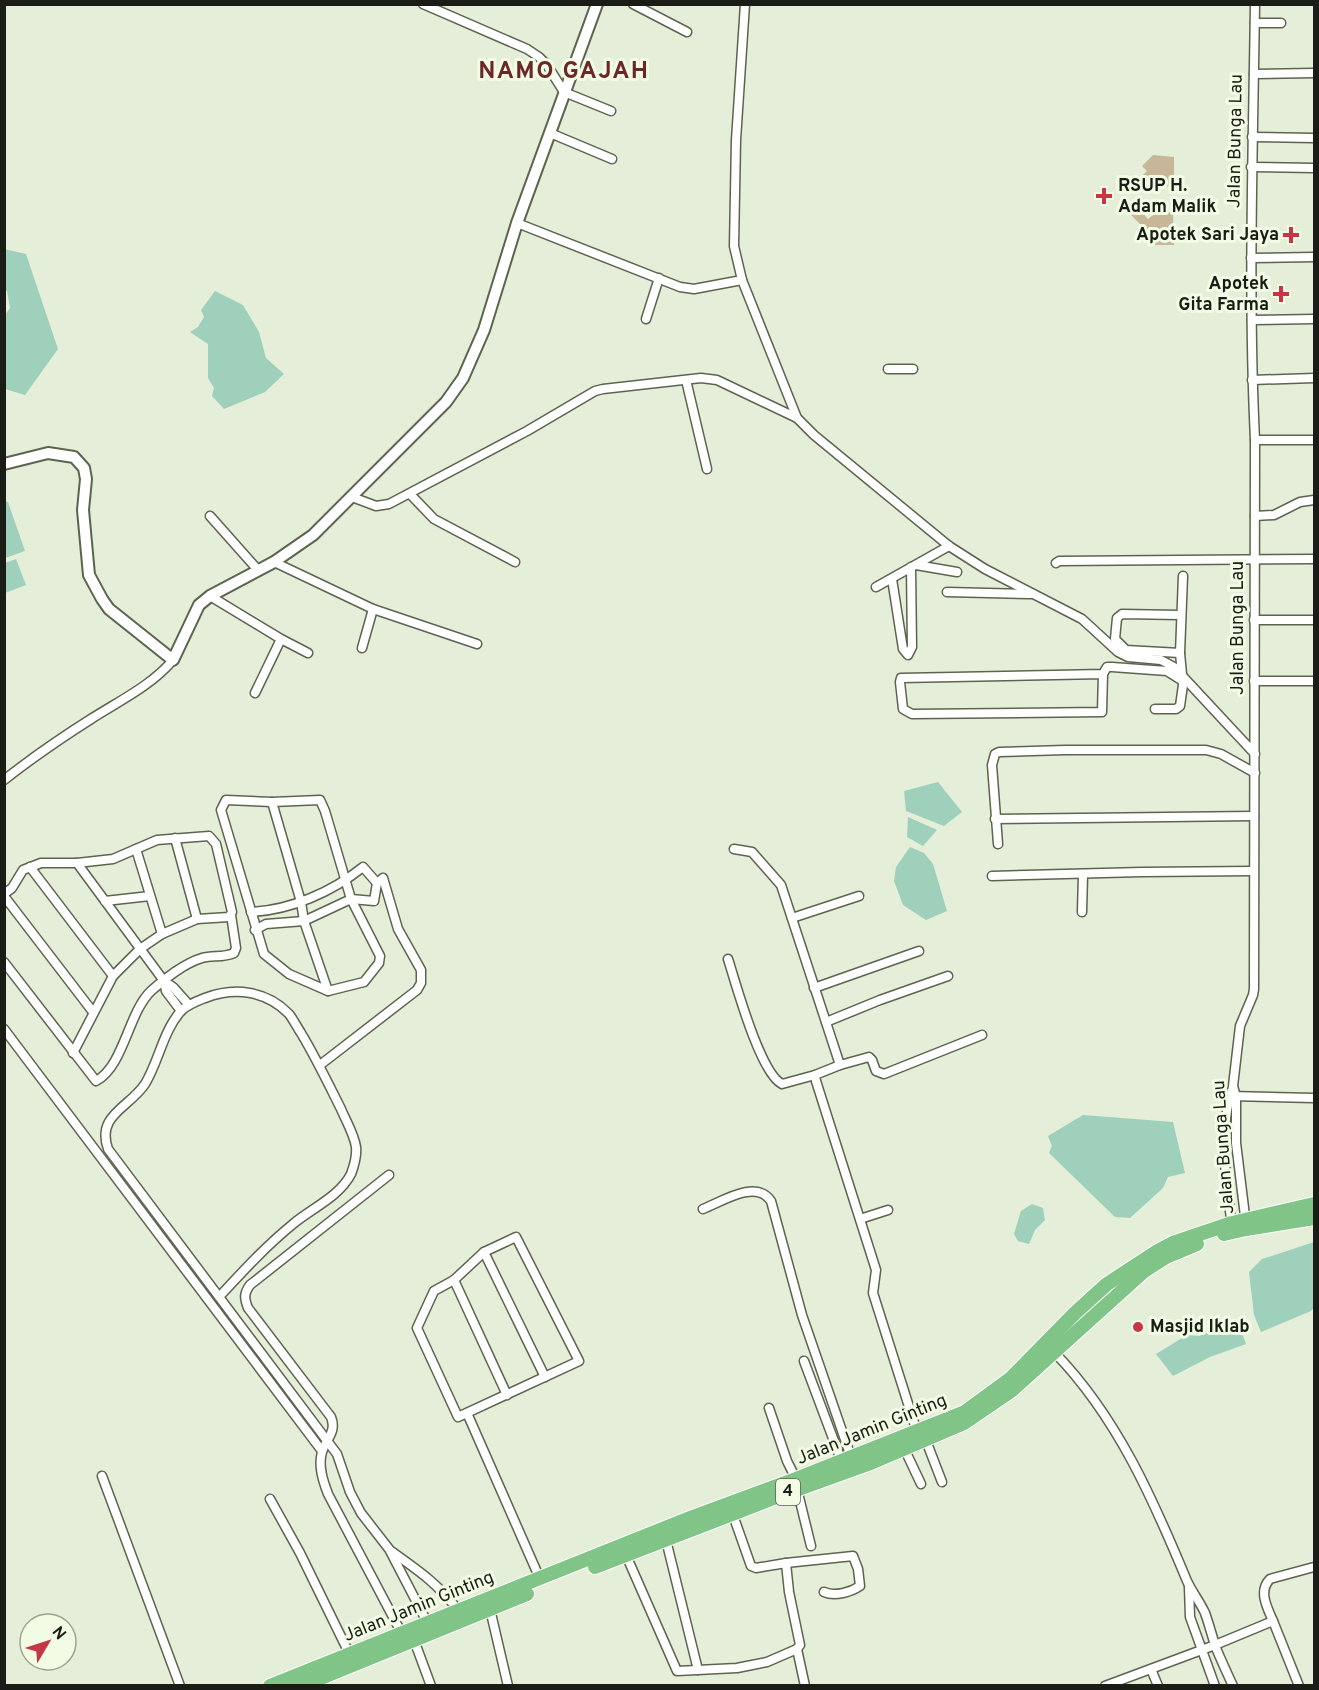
<svg xmlns="http://www.w3.org/2000/svg" width="1319" height="1690" font-family="Overpass,sans-serif">
	<style>
		.green { fill: #c7b697 }
		.water { fill: #9ed0bb }
		.lines { fill: none; stroke-linecap: round; stroke-linejoin: round }
		.minor-casing { stroke: #5c6450; stroke-width: 11 }
		.tertiary-casing { stroke: #5c6450; stroke-width: 14 }
		.trunk-casing { stroke: #fff; stroke-width: 16 }
		.minor { stroke: #fff; stroke-width: 8 }
		.tertiary { stroke: #fff; stroke-width: 10 }
		.trunk { stroke: #80c487; stroke-width: 14 }
		.poi-dot { fill: #c63644; stroke: #f2fce5; stroke-width: 2 }
		.labels { text-anchor: middle; dominant-baseline: central; stroke-width: 6; stroke-linejoin: round; paint-order: stroke }
		.shield { fill: #f2fce5; stroke: #5b6053; stroke-width: 1.5 }
		.shield-label { font-size: 16px; font-weight: bold; fill: #1a1d15 }
		.street-label { font-size: 18px; fill: #1a1d15; stroke: #f2fce5 }
		.poi-label { font-size: 18px; font-weight: bold; fill: #1a1d15; stroke: #f2fce5; text-anchor: start }
		.district-label { font-size: 24px; font-weight: bold; letter-spacing: 1.5px; fill: #6d272b; stroke: #f2fce5 }
	</style>
	<rect width="100%" height="100%" fill="#e5eed8"/>
	<g class="green">
		<polygon points="1153,155 1174,157 1174,186 1155,188 1147,180 1136,191 1131,186 1147,171 1142,166"/>
		<polygon points="1138,208 1148,219 1156,213 1173,212 1174,245 1155,245 1143,233 1146,230 1131,215"/>
	</g>
	<g class="water">
		<polygon points="4,249 26,254 58,349 25,395 5,389 5,315 10,308 7,291 5,291"/>
		<polygon points="215,291 243,305 259,332 266,358 284,374 265,392 224,409 212,396 214,388 208,378 208,344 190,332 198,327 204,317 201,310"/>
		<polygon points="4,501 8,502 25,551 5,558"/>
		<polygon points="16,559 26,585 5,593 5,563"/>
		<polygon points="938,782 962,812 944,826 906,811 904,791"/>
		<polygon points="908,817 937,830 923,846 907,837"/>
		<polygon points="910,847 924,853 933,864 947,911 926,920 903,905 894,881 896,867"/>
		<polygon points="1083,1115 1173,1122 1185,1173 1168,1177 1163,1188 1130,1218 1115,1217 1049,1153 1052,1146 1048,1136"/>
		<polygon points="1032,1204 1043,1208 1045,1220 1035,1230 1029,1244 1018,1241 1014,1234 1021,1211"/>
		<polygon points="1314,1242 1314,1307 1311,1311 1261,1332 1254,1315 1249,1272 1262,1259"/>
		<polygon points="1238,1322 1246,1344 1210,1357 1173,1376 1156,1354 1187,1335 1199,1336"/>
	</g>
	<g class="lines">
		<defs>
			<g id="minor">
				<polyline points="423,4 527,49 539,57 547,65 564,92 611,111"/>
				<polyline points="633,4 687,32"/>
				<polyline points="745,4 736,140 734,246 742,280 797,418 814,435 949,546 985,569 1082,619 1118,652 1128,657 1161,660 1174,667 1255,754"/>
				<polyline points="1255,23 1281,23"/>
				<polyline points="1254,74 1314,73"/>
				<polyline points="550,133 612,159"/>
				<polyline points="1252,137 1314,138"/>
				<polyline points="1251,167 1314,168"/>
				<polyline points="517,223 680,287 694,289 742,280"/>
				<polyline points="1251,258 1314,257"/>
				<polyline points="646,319 659,278"/>
				<polyline points="1252,320 1314,319"/>
				<polyline points="888,369 913,369"/>
				<polyline points="686,380 707,469"/>
				<polyline points="1252,380 1314,378"/>
				<polyline points="1255,440 1314,440"/>
				<polyline points="410,494 434,519 515,562"/>
				<polyline points="352,497 376,506 389,504 527,431 595,391 603,389 701,378 717,380 797,418"/>
				<polyline points="210,516 258,570"/>
				<polyline points="1255,516 1274,515 1300,502 1314,500"/>
				<polyline points="274,562 373,609 477,644"/>
				<polyline points="1056,563 1059,561 1314,559"/>
				<polyline points="916,565 957,572"/>
				<polyline points="892,579 903,649 908,655 912,647 911,567"/>
				<polyline points="876,587 949,546"/>
				<polyline points="947,592 1030,594"/>
				<polyline points="210,596 281,639 308,653"/>
				<polyline points="1180,615 1122,614 1117,618 1115,639 1126,650 1180,653"/>
				<polyline points="1254,620 1314,620"/>
				<polyline points="362,648 373,609"/>
				<polyline points="1103,674 901,678 900,682 903,709 912,714 1102,712 1103,674 1107,667 1112,667 1167,671 1183,681"/>
				<polyline points="1254,681 1314,681"/>
				<polyline points="255,693 281,639"/>
				<polyline points="1155,709 1176,709 1180,706 1183,685 1180,653 1183,576"/>
				<path d="M 4,780 C 32,758 61,738 91,719 C 119,701 151,686 173,660"/>
				<polygon points="226,800 272,802 320,800 325,811 351,899 380,956 379,963 364,982 328,991 289,974 264,954 221,810"/>
				<polyline points="272,802 301,902 304,921 328,991"/>
				<polyline points="995,819 1254,816"/>
				<polyline points="175,838 197,919"/>
				<polyline points="998,844 992,765 995,754 999,752 1065,750 1206,750 1221,754 1255,773"/>
				<polyline points="136,849 162,934"/>
				<polyline points="734,849 752,852 781,885 840,1065 815,1075 816,1081 876,1270 873,1293 917,1432"/>
				<polyline points="77,863 164,981 166,991 181,1011"/>
				<polyline points="30,867 113,976"/>
				<polyline points="992,876 1142,872 1253,871"/>
				<polyline points="4,894 12,888 23,870 41,863 77,863 113,859 157,840 209,836 216,844 232,912 229,917 197,919 162,934 140,949 113,976 73,1053"/>
				<polyline points="4,896 93,1012"/>
				<polyline points="105,901 150,896"/>
				<path d="M 251,912 C 291,910 332,892 363,867 L 377,883"/>
				<polyline points="1082,912 1083,875"/>
				<polyline points="792,918 859,896"/>
				<polyline points="255,930 266,924 304,921 351,899 374,901 377,883 383,878 398,929 421,970 421,983 417,990 320,1065"/>
				<path d="M 728,959 C 736,984 760,1073 782,1084 L 815,1075"/>
				<path d="M 4,962 L 96,1081 C 124,1066 128,1013 151,991 C 164,979 185,963 202,958 C 213,955 223,958 234,953 L 236,948 L 231,915"/>
				<polyline points="164,981 173,987 189,1005"/>
				<polyline points="814,988 919,951"/>
				<polyline points="826,1022 880,1000 948,976"/>
				<polyline points="4,1029 322,1451"/>
				<polyline points="840,1065 869,1057 872,1060 876,1071 884,1074 982,1035"/>
				<polyline points="1230,1096 1314,1098"/>
				<path d="M 389,1175 L 250,1285 C 244,1293 244,1298 248,1308 L 331,1417 C 337,1432 326,1439 322,1452 C 318,1466 323,1481 328,1494 L 401,1632"/>
				<path d="M 703,1209 C 723,1201 756,1179 771,1201 L 802,1315 L 851,1457"/>
				<polyline points="860,1219 888,1210"/>
				<path d="M 1246,1224 L 1236,1143 L 1236,1097 L 1233,1086 L 1240,1026 L 1253,995 L 1254,989 L 1255,440 C 1248,295 1253,150 1255,4"/>
				<path d="M 1232,1226 C 1226,1181 1218,1130 1233,1087"/>
				<polygon points="516,1237 579,1361 458,1417 417,1328 434,1291 454,1280 484,1252"/>
				<polyline points="484,1252 545,1377"/>
				<polyline points="454,1280 507,1395"/>
				<path d="M 219,1297 C 243,1271 266,1246 293,1224 C 312,1208 339,1197 351,1174 C 354,1166 357,1156 356,1147 C 354,1134 346,1121 341,1109 C 328,1083 316,1058 301,1033 C 297,1027 293,1019 289,1014 C 266,990 234,987 205,998 C 197,1001 188,1004 181,1011 C 163,1031 159,1061 145,1084 C 129,1108 96,1115 108,1149 L 337,1454 L 350,1492 L 361,1513 L 389,1549 L 427,1622"/>
				<path d="M 1055,1353 C 1117,1417 1153,1499 1187,1581 C 1192,1592 1200,1602 1205,1613 C 1209,1624 1212,1636 1216,1648 C 1221,1660 1227,1673 1233,1686"/>
				<polyline points="804,1361 843,1465"/>
				<polyline points="769,1408 787,1461 796,1479"/>
				<polyline points="467,1413 540,1579"/>
				<polyline points="925,1438 942,1482"/>
				<polyline points="904,1448 921,1484"/>
				<polyline points="102,1476 180,1686"/>
				<polyline points="797,1489 811,1546"/>
				<polyline points="270,1499 300,1553 350,1655"/>
				<polyline points="733,1515 751,1566 756,1568 786,1563 789,1592 800,1645 797,1649 805,1686"/>
				<polyline points="666,1540 698,1670"/>
				<path d="M 391,1551 C 419,1571 437,1583 458,1610"/>
				<polyline points="626,1555 677,1671 737,1668 767,1662 797,1649"/>
				<path d="M 786,1563 L 853,1556 L 858,1569 L 860,1586 C 851,1592 835,1597 824,1592"/>
				<polyline points="1189,1587 1190,1617 1215,1686"/>
				<polyline points="490,1609 508,1686"/>
				<path d="M 1273,1621 C 1267,1607 1258,1591 1270,1579 L 1314,1567"/>
				<polyline points="414,1640 431,1686"/>
				<polyline points="1151,1669 1158,1686"/>
				<polyline points="1105,1686 1215,1645 1273,1621 1299,1686"/>
			</g>
			<polyline id="tertiary" points="4,464 48,453 74,457 84,468 86,479 83,510 89,575 102,599 109,609 173,660 199,605 210,596 274,562 313,535 446,402 463,378 484,330 517,223 597,4"/>
			<g id="trunk">
				<polyline points="1224,1234 1246,1229 1314,1218"/>
				<polyline points="595,1567 771,1499 868,1464 964,1423 1011,1391 1144,1271 1166,1257 1197,1244"/>
				<polyline points="270,1686 690,1518 796,1479 965,1412 1010,1379 1075,1313 1107,1284 1156,1252 1173,1243 1232,1223 1314,1204"/>
				<polyline points="301,1686 527,1594"/>
			</g>
		</defs>
		<use href="#minor" class="minor-casing"/>
		<use href="#tertiary" class="tertiary-casing"/>
		<use href="#trunk" class="trunk-casing"/>
		<use href="#minor" class="minor"/>
		<use href="#tertiary" class="tertiary"/>
		<use href="#trunk" class="trunk"/>
	</g>
	<g class="poi-dot">
		<path d="M1101 187h6v6h6v6h-6v6h-6v-6h-6v-6h6z"/>
		<path d="M1288 226h6v6h6v6h-6v6h-6v-6h-6v-6h6z"/>
		<path d="M1278 285h6v6h6v6h-6v6h-6v-6h-6v-6h6z"/>
		<circle cx="1138" cy="1327" r="6"/>
	</g>
	<g class="labels">
		<rect class="shield" x="776" y="1479" width="24" height="26" rx="4.5"/>
		<g class="shield-label">
			<text x="788" y="1492">4</text>
		</g>
		<g class="street-label">
			<text transform="translate(1236 141) rotate(-89)">Jalan Bunga Lau</text>
			<text transform="translate(1238 628) rotate(-90)">Jalan Bunga Lau</text>
			<text transform="translate(1224 1147) rotate(-94)">Jalan Bunga Lau</text>
			<text transform="translate(872 1430) rotate(-22)">Jalan Jamin Ginting</text>
			<text transform="translate(419 1607) rotate(-22)">Jalan Jamin Ginting</text>
		</g>
		<g class="poi-label">
			<text x="1118" y="186">RSUP H.<tspan x="1118" dy="21">Adam Malik</tspan></text>
			<text x="1279" y="235" text-anchor="end">Apotek Sari Jaya</text>
			<text x="1269" y="284" text-anchor="end">Apotek<tspan x="1269" dy="21">Gita Farma</tspan></text>
			<text x="1150" y="1327">Masjid Iklab</text>
		</g>
		<g class="district-label">
			<text x="564" y="72">NAMO GAJAH</text>
		</g>
	</g>
	<rect width="1319" height="1690" fill="none" stroke="#1a1d15" stroke-width="12"/>
	<g transform="translate(48 1642) rotate(51)"><circle r="28" fill="#f2fce5" stroke="#9ca392" stroke-width="1.5"/>
	<path d="M0-4.5L10 22L0 15L-10 22Z" fill="#c63644"/>
	<text y="-9" font-size="16" font-weight="bold" text-anchor="middle" fill="#1a1d15">N</text>
	</g>
</svg>
